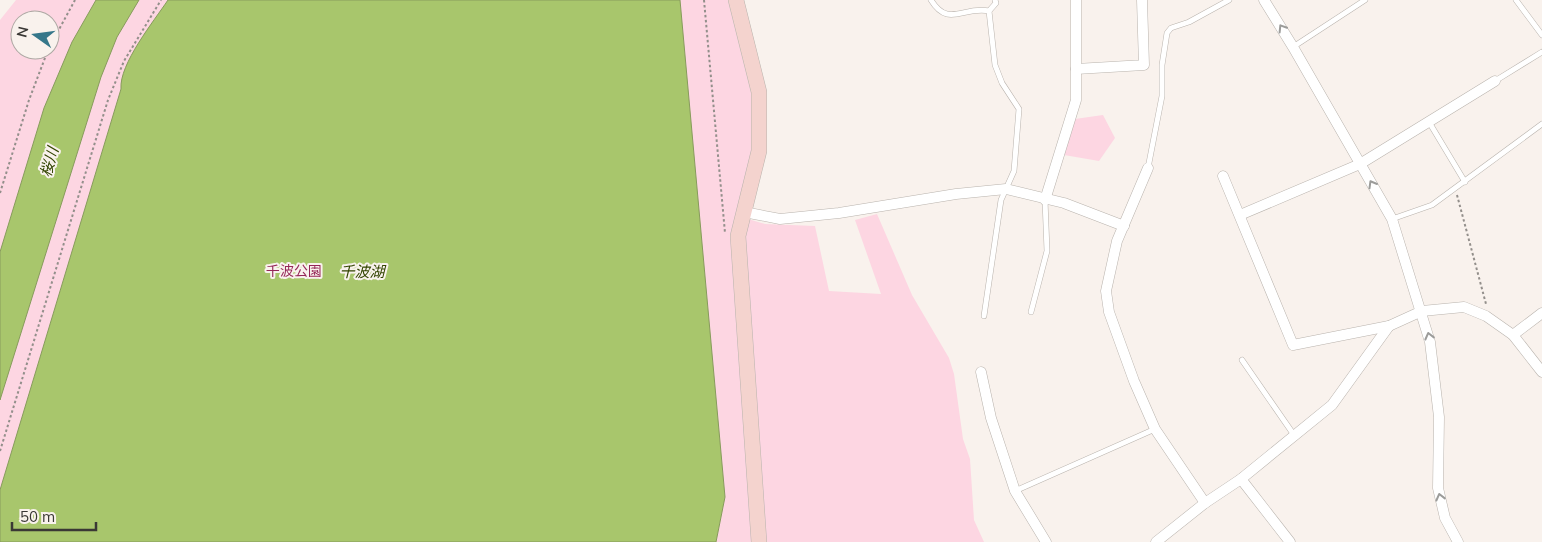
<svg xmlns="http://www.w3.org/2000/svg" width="1542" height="542" font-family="Mulish,'Noto Sans JP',sans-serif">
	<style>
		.green { fill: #fdd6e2; fill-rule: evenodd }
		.water { fill: #a8c66c; stroke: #879b5c }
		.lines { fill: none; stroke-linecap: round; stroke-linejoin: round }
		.lane-casing { stroke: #b9b3ad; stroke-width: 6 }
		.street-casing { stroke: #b9b3ad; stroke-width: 11 }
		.secondary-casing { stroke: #b9b3ad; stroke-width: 16 }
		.path { stroke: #938f8b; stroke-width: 2; stroke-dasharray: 2.5 2.5; stroke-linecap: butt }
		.lane { stroke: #fff; stroke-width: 5 }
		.street { stroke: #fff; stroke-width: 10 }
		.secondary { stroke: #f4d3ce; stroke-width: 15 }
		.oneway { stroke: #9c9c9a }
		.labels { text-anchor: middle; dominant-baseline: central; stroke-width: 4; stroke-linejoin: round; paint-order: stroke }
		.park-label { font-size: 14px; fill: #952658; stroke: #f9f2ed }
		.water-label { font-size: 15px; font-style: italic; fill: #324400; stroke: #f9f2ed }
	</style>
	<rect width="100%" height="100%" fill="#f9f2ed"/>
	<g class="green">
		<path d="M 16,0 L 728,0 L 752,96 L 752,153 L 738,216 L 765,224 L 815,226 L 829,291 L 881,294 L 855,220 L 877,214 L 912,295 L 949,358 L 954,374 L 963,439 L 970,459 L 974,520 L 984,542 L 0,542 L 0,20 ZM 20,20 L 50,20 L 50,50 L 20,50 Z"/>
		<polygon points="1103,115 1115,138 1099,161 1064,155 1075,119"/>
	</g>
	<g class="water">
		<polygon points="96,0 139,0 117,37 101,77 0,400 0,252 44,108 72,42"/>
		<path d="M 168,0 L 680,0 L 725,497 L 716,542 L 0,542 L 0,490 L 121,89 C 119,64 154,21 168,0 Z"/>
	</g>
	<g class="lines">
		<defs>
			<g id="lane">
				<path d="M 931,0 C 948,28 963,6 989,11"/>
				<polyline points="1516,0 1542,35"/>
				<polyline points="1293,47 1365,0"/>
				<polyline points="1495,81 1542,52"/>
				<polyline points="1429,122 1465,182"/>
				<polyline points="1148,168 1162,96 1162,65 1167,33 1171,28 1189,22 1229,0"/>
				<polyline points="1392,219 1432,205 1542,124"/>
				<polyline points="1031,312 1047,251 1045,200"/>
				<polyline points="984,316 1001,200 1014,171 1019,109 1002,83 995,65 989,11 996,3 995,0"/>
				<polyline points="1242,360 1294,435"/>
				<polyline points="1015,491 1155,429"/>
			</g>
			<g id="street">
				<polyline points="1264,0 1293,47 1392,219 1430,342 1439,417 1438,488 1445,518 1458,542"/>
				<polyline points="1076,69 1144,65 1142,0"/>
				<polyline points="1148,168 1117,241 1106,291 1109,312 1134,381 1155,429 1205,503"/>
				<polyline points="1223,176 1293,345 1389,326 1422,311 1464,307 1486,316 1513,335 1542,372"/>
				<polyline points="1045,200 1076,100 1076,0"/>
				<polyline points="744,212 780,219 839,213 956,194 1006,189 1064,203 1124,226"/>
				<polyline points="1240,215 1360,164 1495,81"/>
				<polyline points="1513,335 1542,313"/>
				<polyline points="981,372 991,418 1015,491 1046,542"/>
				<polyline points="1241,479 1290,542"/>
				<polyline points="1156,542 1205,503 1241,479 1332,405 1389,326"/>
			</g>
			<polyline id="secondary" points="736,0 759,92 759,151 738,236 759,542"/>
		</defs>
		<use href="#lane" class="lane-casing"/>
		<use href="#street" class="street-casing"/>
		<use href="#secondary" class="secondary-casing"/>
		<g class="path">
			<polyline points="704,0 725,233"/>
			<polyline points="50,46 75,0"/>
			<polyline points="0,193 29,100 48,50"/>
			<polyline points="1457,195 1486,304"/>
			<polyline points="0,451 108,100 124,61 161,0"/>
		</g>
		<use href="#lane" class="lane"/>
		<use href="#street" class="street"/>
		<use href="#secondary" class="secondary"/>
	</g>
	<defs><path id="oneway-chevron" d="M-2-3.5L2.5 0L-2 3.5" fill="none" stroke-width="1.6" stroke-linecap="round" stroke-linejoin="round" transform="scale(1.25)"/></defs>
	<g class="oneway">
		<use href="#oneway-chevron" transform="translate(1282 28) rotate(-122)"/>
		<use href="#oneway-chevron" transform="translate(1372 184) rotate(-120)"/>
		<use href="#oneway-chevron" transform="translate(1429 336) rotate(-104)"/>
		<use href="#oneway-chevron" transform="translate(1440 497) rotate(-104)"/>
	</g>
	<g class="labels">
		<g class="park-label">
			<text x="294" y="271">千波公園</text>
		</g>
		<g class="water-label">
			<text transform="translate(49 162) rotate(-74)">桜川</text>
			<text x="362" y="271">千波湖</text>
		</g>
	</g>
	<g transform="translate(35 35) rotate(284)"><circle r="24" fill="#f9f2ed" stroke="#ada8a3"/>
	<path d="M0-4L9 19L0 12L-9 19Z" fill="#36778a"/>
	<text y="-8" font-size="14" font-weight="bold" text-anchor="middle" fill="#3a3835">N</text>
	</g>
	<path d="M12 522v8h84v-8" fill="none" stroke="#3a3835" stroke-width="2.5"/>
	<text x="20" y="522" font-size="15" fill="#3a3835" stroke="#f9f2ed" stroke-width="4" paint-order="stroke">50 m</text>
</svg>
